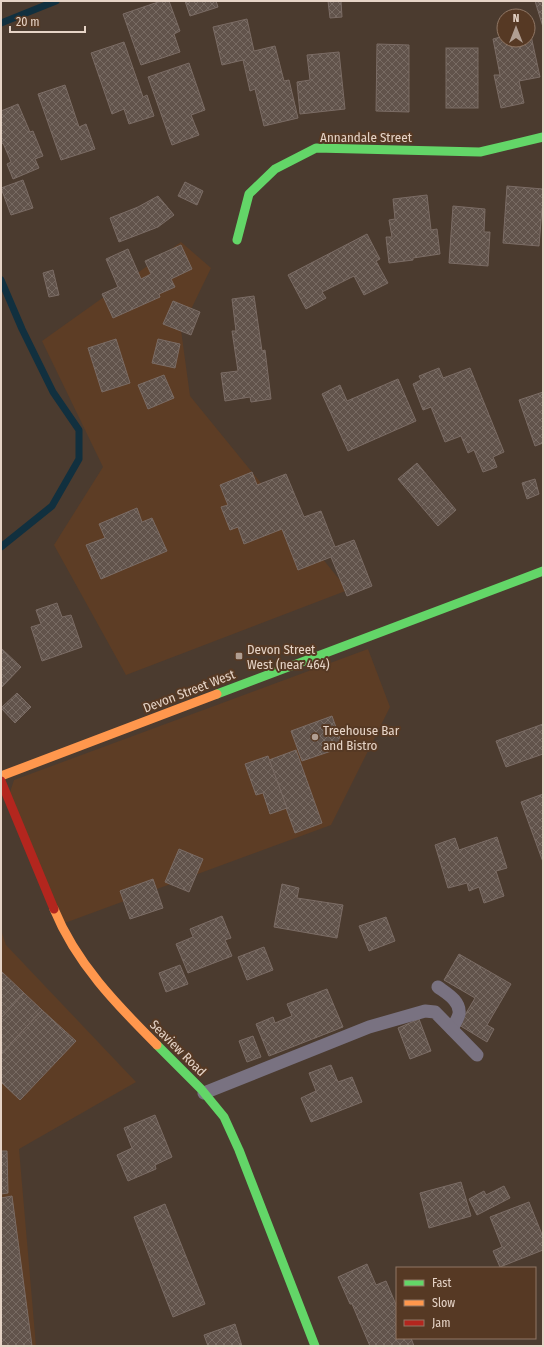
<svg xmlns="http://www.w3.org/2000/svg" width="544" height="1347" font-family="'Fira Sans Condensed',sans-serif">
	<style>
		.built { fill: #5d3d25 }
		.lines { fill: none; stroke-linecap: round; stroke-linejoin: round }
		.stream { stroke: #11303f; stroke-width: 7 }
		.building { fill: url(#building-cross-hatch); stroke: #7b6c65 }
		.lane { stroke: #797281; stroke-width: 13 }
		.fast { stroke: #63d668; stroke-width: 9 }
		.slow { stroke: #ff974d; stroke-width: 9 }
		.jam { stroke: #b3261e; stroke-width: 9 }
		.poi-dot { fill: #b09e92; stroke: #563924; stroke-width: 1.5 }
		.labels { text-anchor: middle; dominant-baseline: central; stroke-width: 4; stroke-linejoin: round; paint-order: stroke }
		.street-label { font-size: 13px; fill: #e6d4c7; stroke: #563924 }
		.poi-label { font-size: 13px; fill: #e6d4c7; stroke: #563924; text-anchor: start }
	</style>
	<defs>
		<pattern id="building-cross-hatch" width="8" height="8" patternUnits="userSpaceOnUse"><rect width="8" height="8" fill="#61534b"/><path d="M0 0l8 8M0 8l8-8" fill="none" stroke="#786b63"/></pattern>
	</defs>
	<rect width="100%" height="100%" fill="#4b3b2f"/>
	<g class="built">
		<polygon points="181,242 211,268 181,330 190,396 348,590 126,675 54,545 103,467 42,341"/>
		<polygon points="368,649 390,707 331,825 62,924 9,795 14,780"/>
		<polygon points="1,930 6,945 136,1082 19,1149 36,1346 1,1346"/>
	</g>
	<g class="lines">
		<g class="stream">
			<polyline points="1,23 56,1"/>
			<polyline points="1,280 22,329 53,392 79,430 79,459 52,506 1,547"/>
		</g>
	</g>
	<g class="building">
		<polygon points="161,1 169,1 180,31 174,34 180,52 141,65 123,14"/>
		<polygon points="185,1 216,1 218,7 190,16"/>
		<polygon points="328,1 341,1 342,17 330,18"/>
		<polygon points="535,1 543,1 543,27"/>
		<polygon points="247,19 254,51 275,46 284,81 289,80 298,118 264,126 255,89 250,91 243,60 222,65 213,27"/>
		<polygon points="528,31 530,31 540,77 519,81 524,103 501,108 494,75 500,75 493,39 504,36 504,40 528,40"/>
		<polygon points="124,42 143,97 147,95 154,116 129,124 124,109 112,114 91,53"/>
		<polygon points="377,44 409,45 409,112 376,111"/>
		<rect x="446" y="48" width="32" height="60"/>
		<polygon points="339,52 345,109 300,114 297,82 310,80 307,55"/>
		<polygon points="189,63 205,110 191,115 199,135 172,145 148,77"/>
		<polygon points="65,85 79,127 86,124 95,149 61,160 38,94"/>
		<polygon points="18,104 30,132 33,131 43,156 35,159 39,168 13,179 7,164 11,162 3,143 1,144 1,111"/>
		<polygon points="23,180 33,208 11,215 1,188"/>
		<polygon points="185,182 203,191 197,205 178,196"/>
		<polygon points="507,186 543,189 543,208 542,208 539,246 503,243"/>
		<polygon points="427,195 431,230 437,229 440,254 413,258 413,260 389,263 386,237 392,237 389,220 395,219 393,199"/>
		<polygon points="158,196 174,215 158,227 119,242 110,218 138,207"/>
		<polygon points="453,206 485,209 484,232 490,232 488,266 449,263"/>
		<polygon points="367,234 380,259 376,261 388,283 364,295 354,276 322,292 326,298 306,309 288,275"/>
		<polygon points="181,245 192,269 171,279 175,287 159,294 160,297 113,318 102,294 118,287 106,259 128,249 141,279 151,274 145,261"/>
		<polygon points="53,270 59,295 49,297 43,273"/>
		<polygon points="254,296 262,351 265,350 271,399 251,402 250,397 225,401 221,373 238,371 232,331 236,331 232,299"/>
		<polygon points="173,301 200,312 191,335 163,324"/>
		<polygon points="116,339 130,383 102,392 88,348"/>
		<polygon points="158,339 180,344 175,368 152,363"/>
		<polygon points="439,368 443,378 470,368 504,452 493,457 497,467 483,472 474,450 468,453 461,436 445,442 431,407 423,410 413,384 421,380 419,376"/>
		<polygon points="164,375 174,398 148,409 138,385"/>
		<polygon points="398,379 416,421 348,451 322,394 340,385 347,401"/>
		<polygon points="543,392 543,443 535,446 519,400"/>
		<polygon points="417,463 456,510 438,526 398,479"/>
		<polygon points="252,472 257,485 286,474 304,517 321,511 335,547 354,540 372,586 347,596 331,557 298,570 282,529 244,544 238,527 230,530 221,507 228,505 220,485"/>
		<polygon points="535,479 539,494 527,499 522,483"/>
		<polygon points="137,508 142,522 152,518 167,551 101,579 86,545 105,538 99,524"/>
		<polygon points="57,603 62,617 71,615 82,647 42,661 31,627 41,624 36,610"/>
		<polygon points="2,649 21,667 1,688 1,650"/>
		<polygon points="17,693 31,707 15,723 1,708"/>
		<polygon points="332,716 343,747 302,761 291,731"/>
		<polygon points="543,725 543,754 506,767 496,741 543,724"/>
		<polygon points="296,750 322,823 295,833 269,760"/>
		<polygon points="268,756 287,808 270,814 263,793 256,795 245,764"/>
		<polygon points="543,794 543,862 521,802"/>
		<polygon points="497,837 507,868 496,871 504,896 484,903 479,887 469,891 467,883 448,888 435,845 455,838 459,850"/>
		<polygon points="179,849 203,859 189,892 165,882"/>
		<polygon points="153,879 163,908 130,919 120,891"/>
		<polygon points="282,884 299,888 297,898 343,905 337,938 274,927"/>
		<polygon points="222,916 231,938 225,940 232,956 188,973 176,944 193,937 190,929"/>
		<polygon points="386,917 395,941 369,951 359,926"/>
		<polygon points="264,947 273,970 247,980 238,957"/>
		<polygon points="459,954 511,984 487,1025 494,1029 487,1042 459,1025 475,998 444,980"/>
		<polygon points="180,965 188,984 166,992 159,973"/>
		<polygon points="1,971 24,993 1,1018"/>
		<polygon points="327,989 343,1027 269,1056 256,1024 273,1017 275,1023 292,1016 287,1004"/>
		<polygon points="24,993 42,1010 2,1053 1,1018"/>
		<polygon points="42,1010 76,1041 20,1100 1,1082 1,1054"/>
		<polygon points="419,1019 431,1051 410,1059 398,1028"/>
		<polygon points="253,1036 261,1057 247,1062 239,1041"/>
		<polygon points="331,1065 338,1082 352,1077 362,1102 311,1122 301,1098 316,1091 309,1073"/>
		<polygon points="155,1115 172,1157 155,1165 156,1169 128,1181 117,1155 132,1148 124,1128"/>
		<polygon points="1,1151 7,1151 8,1193 1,1194"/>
		<polygon points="461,1182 471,1216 429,1228 420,1193"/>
		<polygon points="504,1186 510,1198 477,1215 469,1199 484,1191 486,1195"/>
		<polygon points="12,1196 32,1346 1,1346 1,1198"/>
		<polygon points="529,1202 543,1237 543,1250 500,1267 493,1251 502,1247 490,1217"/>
		<polygon points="165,1204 205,1304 173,1317 134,1217"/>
		<polygon points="367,1264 376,1285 386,1281 397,1307 397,1338 411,1338 414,1346 370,1346 352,1304 350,1304 338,1277"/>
		<polygon points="235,1324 242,1346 208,1346 204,1335"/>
	</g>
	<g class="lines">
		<g class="lane">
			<path d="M 438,987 C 446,993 461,1001 459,1014 C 458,1019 454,1024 452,1029"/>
			<polyline points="204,1093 369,1027 425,1011 435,1012 477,1055"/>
		</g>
		<g class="fast">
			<polyline points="237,240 249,194 275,169 316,148 480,152 543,137"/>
			<polyline points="217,694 543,571"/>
			<polyline points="157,1045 201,1089 224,1117 239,1150 315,1346"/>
		</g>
		<g class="slow">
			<polyline points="1,776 217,694"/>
			<path d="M 54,909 C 76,963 116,1004 157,1045"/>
		</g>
		<polyline class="jam" points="1,781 54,909"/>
	</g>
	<g class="poi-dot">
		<rect x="235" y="652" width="8" height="8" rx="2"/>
		<circle cx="315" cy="737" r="4"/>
	</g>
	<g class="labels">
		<g class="street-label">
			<text x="366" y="137">Annandale Street</text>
			<text transform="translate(189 691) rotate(-21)">Devon Street West</text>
			<text transform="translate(178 1048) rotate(45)">Seaview Road</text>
		</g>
		<g class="poi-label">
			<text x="247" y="649">Devon Street<tspan x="247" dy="15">West (near 464)</tspan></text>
			<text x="323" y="730">Treehouse Bar<tspan x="323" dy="15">and Bistro</tspan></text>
		</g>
	</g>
	<rect width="544" height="1347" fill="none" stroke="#e6d4c7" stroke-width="4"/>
	<rect x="396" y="1267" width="140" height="72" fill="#563924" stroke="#907765"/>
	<rect x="404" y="1280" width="20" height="6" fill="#63d668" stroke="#907765"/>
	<text x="432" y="1287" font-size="12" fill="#e6d4c7">Fast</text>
	<rect x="404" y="1300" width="20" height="6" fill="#ff974d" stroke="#907765"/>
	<text x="432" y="1307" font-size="12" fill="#e6d4c7">Slow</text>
	<rect x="404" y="1320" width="20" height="6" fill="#b3261e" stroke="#907765"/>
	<text x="432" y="1327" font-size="12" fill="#e6d4c7">Jam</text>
	<g transform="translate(516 28)"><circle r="19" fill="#563924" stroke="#907765"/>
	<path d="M0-3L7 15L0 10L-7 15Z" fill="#b09e92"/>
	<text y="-6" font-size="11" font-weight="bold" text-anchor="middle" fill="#e6d4c7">N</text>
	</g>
	<path d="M10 26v6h75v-6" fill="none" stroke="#e6d4c7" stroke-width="2"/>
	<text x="16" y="26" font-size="12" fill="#e6d4c7" stroke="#563924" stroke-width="3" paint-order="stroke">20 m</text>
</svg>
